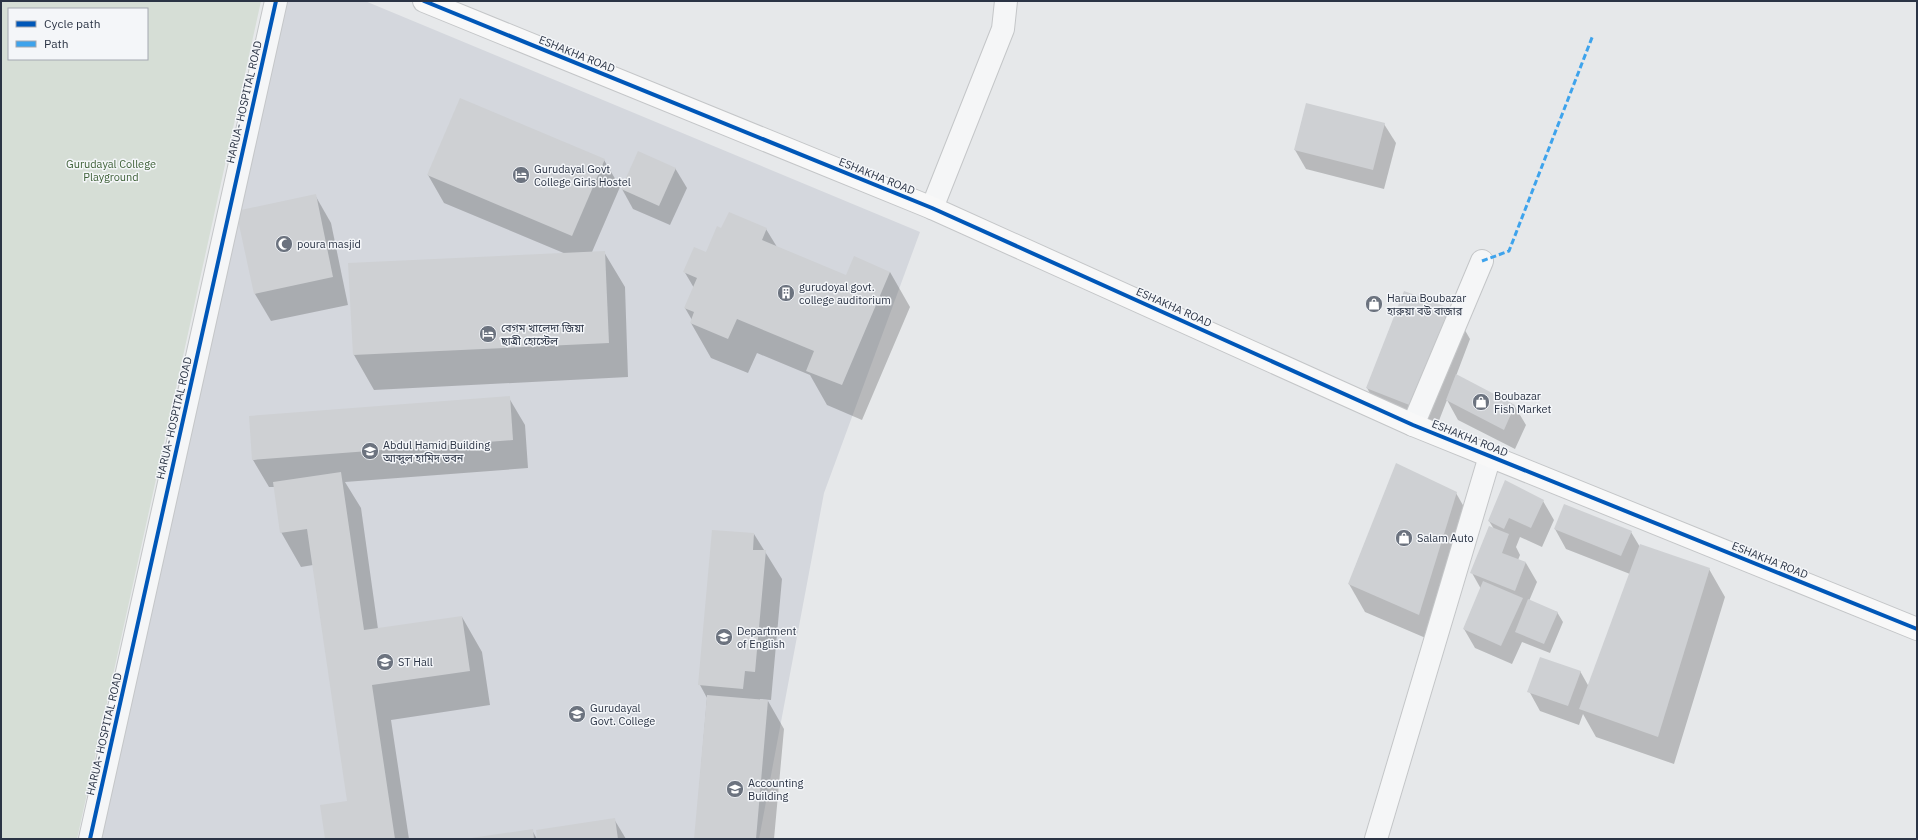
<svg xmlns="http://www.w3.org/2000/svg" width="1918" height="840" font-family="'IBM Plex Sans','Noto Sans Bengali',sans-serif">
	<style>
		.built { fill: #d4d7dd }
		.green { fill: #d6ded6; fill-rule: evenodd }
		.shadow { fill: #0003 }
		.building { fill: #ced0d3 }
		.lines { fill: none; stroke-linecap: round; stroke-linejoin: round }
		.street-casing { stroke: #c4c6c8; stroke-width: 24 }
		.secondary-casing { stroke: #c4c6c8; stroke-width: 24 }
		.street { stroke: #f5f6f7; stroke-width: 22 }
		.secondary { stroke: #f8f8f8; stroke-width: 22 }
		.quiet { stroke: #3ea3ec; stroke-width: 3; stroke-dasharray: 6 3; stroke-linecap: butt }
		.cycleway-casing { stroke: #f4f6f9; stroke-width: 6 }
		.cycleway { stroke: #0057b8; stroke-width: 4 }
		.labels { text-anchor: middle; dominant-baseline: central; stroke-width: 3; stroke-linejoin: round; paint-order: stroke }
		.street-label { font-size: 11px; fill: #2b3445; stroke: #f4f6f9 }
		.park-label { font-size: 11px; fill: #3f6138; stroke: #f4f6f9 }
		.poi-label { font-size: 11px; fill: #2b3445; stroke: #f4f6f9; text-anchor: start }
	</style>
	<rect width="100%" height="100%" fill="#e6e8ea"/>
	<polygon class="built" points="276,1 365,1 920,232 824,493 759,839 101,839"/>
	<path class="green" d="M 1,1 L 261,1 L 77,839 L 1,839 ZM 9,9 L 147,9 L 147,59 L 9,59 Z"/>
	<g class="shadow">
		<polygon points="1384,124 1396,143 1384,189 1306,169 1295,150"/>
		<polygon points="604,160 620,187 592,252 604,252 625,287 628,377 374,390 354,355 349,264 566,254 444,203 428,175"/>
		<polygon points="675,168 687,188 670,225 633,209 622,189"/>
		<polygon points="315,195 331,223 348,305 271,321 255,294"/>
		<polygon points="722,229 766,229 777,247 847,277 890,272 910,307 862,420 827,405 810,375 757,353 748,373 711,358 691,323 692,320 685,308 694,288 684,271 706,253"/>
		<polygon points="1405,292 1454,311 1470,339 1456,376 1514,405 1526,425 1515,449 1458,420 1447,400 1433,436 1383,416 1367,388"/>
		<polygon points="509,398 525,425 528,468 345,482 361,508 378,629 462,617 482,652 490,705 391,720 409,839 326,839 348,801 313,565 301,567 281,532 275,487 269,487 253,460"/>
		<polygon points="1456,493 1472,521 1435,642 1365,612 1349,584"/>
		<polygon points="1543,501 1554,520 1542,547 1520,537 1516,547 1520,555 1518,560 1526,563 1537,582 1529,601 1557,612 1563,622 1550,653 1522,642 1512,664 1475,648 1464,629 1481,589 1472,573 1494,529 1489,521"/>
		<polygon points="1555,529 1631,532 1640,547 1709,569 1725,597 1674,764 1596,737 1583,714 1579,725 1540,711 1529,691 1580,671 1589,687 1630,574 1566,549"/>
		<polygon points="754,534 782,579 771,700 760,699 760,701 768,701 784,729 774,839 695,839 707,698 700,685"/>
		<polygon points="614,819 626,839 538,839"/>
		<polygon points="532,830 537,839 471,839"/>
	</g>
	<g class="building">
		<polygon points="460,98 605,159 572,236 427,175"/>
		<polygon points="1306,103 1385,123 1373,170 1294,150"/>
		<polygon points="638,151 676,168 659,206 621,189"/>
		<polygon points="316,194 333,277 254,294 236,211"/>
		<polygon points="729,212 767,228 762,240 846,275 854,256 890,272 842,385 806,371 814,351 737,319 728,339 690,323 694,312 684,308 697,278 683,272 694,247 706,252 717,226 721,228"/>
		<polygon points="605,251 609,343 353,355 348,263"/>
		<polygon points="1404,291 1455,310 1417,408 1366,388"/>
		<polygon points="1456,374 1515,405 1504,430 1446,400"/>
		<polygon points="510,396 513,440 252,460 249,416"/>
		<polygon points="1396,463 1457,492 1419,615 1348,584"/>
		<polygon points="341,472 364,630 462,616 470,671 372,685 395,839 325,839 320,805 347,801 307,529 280,533 273,482"/>
		<polygon points="1505,480 1544,500 1531,528 1509,518 1504,529 1488,521"/>
		<polygon points="1564,504 1632,531 1621,556 1554,529"/>
		<polygon points="1489,526 1509,534 1502,553 1526,562 1515,591 1470,573"/>
		<polygon points="712,530 754,533 753,550 766,550 755,672 745,671 743,689 698,685"/>
		<polygon points="1640,544 1710,568 1658,737 1579,709"/>
		<polygon points="1483,581 1523,598 1501,646 1463,629"/>
		<polygon points="1528,599 1558,612 1544,644 1515,632"/>
		<polygon points="1540,657 1581,671 1568,706 1527,692"/>
		<polygon points="707,695 768,700 756,839 694,839"/>
		<polygon points="615,818 618,839 537,839 536,830"/>
		<polygon points="533,829 534,839 471,839 471,838"/>
	</g>
	<g class="lines">
		<defs>
			<g id="street">
				<polyline points="932,208 1003,29 1006,1"/>
				<polyline points="1413,425 1482,261"/>
				<polyline points="90,839 276,1"/>
				<polyline points="1376,839 1490,456"/>
			</g>
			<polyline id="secondary" points="424,1 932,208 1413,425 1917,629"/>
		</defs>
		<use href="#street" class="street-casing"/>
		<use href="#secondary" class="secondary-casing"/>
		<use href="#street" class="street"/>
		<use href="#secondary" class="secondary"/>
		<polyline class="quiet" points="1482,261 1509,251 1593,35"/>
		<defs>
			<g id="cycleway">
				<polyline points="424,1 932,208 1413,425 1917,629"/>
				<polyline points="90,839 276,1"/>
			</g>
		</defs>
		<use href="#cycleway" class="cycleway-casing"/>
		<use href="#cycleway" class="cycleway"/>
	</g>
	<defs>
		<symbol id="hotel-disc" viewBox="-11 -11 22 22"><circle r="9.5" fill="#6c737f" stroke="#f4f6f9"/><path d="M-6-4.5h1.5V1H6V5H4.5V3h-9V5H-6ZM-4 0a1.8 1.8 0 1 1 3.6 0ZM.5 0V-2.5h3Q6-2.5 6 0Z" fill="#fff"/></symbol>
		<symbol id="mosque-disc" viewBox="-11 -11 22 22"><circle r="9.5" fill="#6c737f" stroke="#f4f6f9"/><path d="M3.5-4.9A6 6 0 1 0 3.5 4.9A5 5 0 1 1 3.5-4.9Z" fill="#fff"/></symbol>
		<symbol id="building-disc" viewBox="-11 -11 22 22"><circle r="9.5" fill="#6c737f" stroke="#f4f6f9"/><path d="M-4-6H4V6H1V3H-1V6H-4ZM-2.5-4.3h1.7v1.8h-1.7ZM.8-4.3h1.7v1.8H.8ZM-2.5-1h1.7V.8h-1.7ZM.8-1h1.7V.8H.8Z" fill="#fff"/></symbol>
		<symbol id="shop-disc" viewBox="-11 -11 22 22"><circle r="9.5" fill="#6c737f" stroke="#f4f6f9"/><path d="M-5-2.5h2.3a2.7 3.5 0 0 1 5.4 0H5L5.5 6h-11ZM-1.5-2.5h3a1.5 2.3 0 0 0-3 0Z" fill="#fff"/></symbol>
		<symbol id="university-disc" viewBox="-11 -11 22 22"><circle r="9.5" fill="#6c737f" stroke="#f4f6f9"/><path d="M0-5L7-2L0 1L-7-2ZM-4 1L0 2.5L4 1V4Q0 6-4 4Z" fill="#fff"/></symbol>
	</defs>
	<g fill-rule="evenodd">
		<use href="#hotel-disc" x="511" y="165" width="20" height="20"/>
		<use href="#mosque-disc" x="274" y="234" width="20" height="20"/>
		<use href="#building-disc" x="776" y="283" width="20" height="20"/>
		<use href="#shop-disc" x="1364" y="294" width="20" height="20"/>
		<use href="#hotel-disc" x="478" y="324" width="20" height="20"/>
		<use href="#shop-disc" x="1471" y="392" width="20" height="20"/>
		<use href="#university-disc" x="360" y="441" width="20" height="20"/>
		<use href="#shop-disc" x="1394" y="528" width="20" height="20"/>
		<use href="#university-disc" x="714" y="627" width="20" height="20"/>
		<use href="#university-disc" x="375" y="652" width="20" height="20"/>
		<use href="#university-disc" x="567" y="704" width="20" height="20"/>
		<use href="#university-disc" x="725" y="779" width="20" height="20"/>
	</g>
	<g class="labels">
		<g class="street-label">
			<text transform="translate(577 54) rotate(22)">ESHAKHA ROAD</text>
			<text transform="translate(244 102) rotate(-77)">HARUA- HOSPITAL ROAD</text>
			<text transform="translate(877 176) rotate(22)">ESHAKHA ROAD</text>
			<text transform="translate(1174 307) rotate(24)">ESHAKHA ROAD</text>
			<text transform="translate(174 418) rotate(-77)">HARUA- HOSPITAL ROAD</text>
			<text transform="translate(1470 438) rotate(22)">ESHAKHA ROAD</text>
			<text transform="translate(1770 560) rotate(22)">ESHAKHA ROAD</text>
			<text transform="translate(104 734) rotate(-77)">HARUA- HOSPITAL ROAD</text>
		</g>
		<g class="park-label">
			<text x="111" y="164">Gurudayal College<tspan x="111" dy="13">Playground</tspan></text>
		</g>
		<g class="poi-label">
			<text x="534" y="169">Gurudayal Govt<tspan x="534" dy="13">College Girls Hostel</tspan></text>
			<text x="297" y="244">poura masjid</text>
			<text x="799" y="287">gurudoyal govt.<tspan x="799" dy="13">college auditorium</tspan></text>
			<text x="1387" y="298">Harua Boubazar<tspan x="1387" dy="13">হারুয়া বউ বাজার</tspan></text>
			<text x="501" y="328">বেগম খালেদা জিয়া<tspan x="501" dy="13">ছাত্রী হোস্টেল</tspan></text>
			<text x="1494" y="396">Boubazar<tspan x="1494" dy="13">Fish Market</tspan></text>
			<text x="383" y="445">Abdul Hamid Building<tspan x="383" dy="13">আব্দুল হামিদ ভবন</tspan></text>
			<text x="1417" y="538">Salam Auto</text>
			<text x="737" y="631">Department<tspan x="737" dy="13">of English</tspan></text>
			<text x="398" y="662">ST Hall</text>
			<text x="590" y="708">Gurudayal<tspan x="590" dy="13">Govt. College</tspan></text>
			<text x="748" y="783">Accounting<tspan x="748" dy="13">Building</tspan></text>
		</g>
	</g>
	<rect width="1918" height="840" fill="none" stroke="#2b3445" stroke-width="4"/>
	<rect x="8" y="8" width="140" height="52" fill="#f4f6f9" stroke="#a4a8b1"/>
	<rect x="16" y="21" width="20" height="6" fill="#0057b8" stroke="#a4a8b1"/>
	<text x="44" y="28" font-size="12" fill="#2b3445">Cycle path</text>
	<rect x="16" y="41" width="20" height="6" fill="#3ea3ec" stroke="#a4a8b1"/>
	<text x="44" y="48" font-size="12" fill="#2b3445">Path</text>
</svg>
